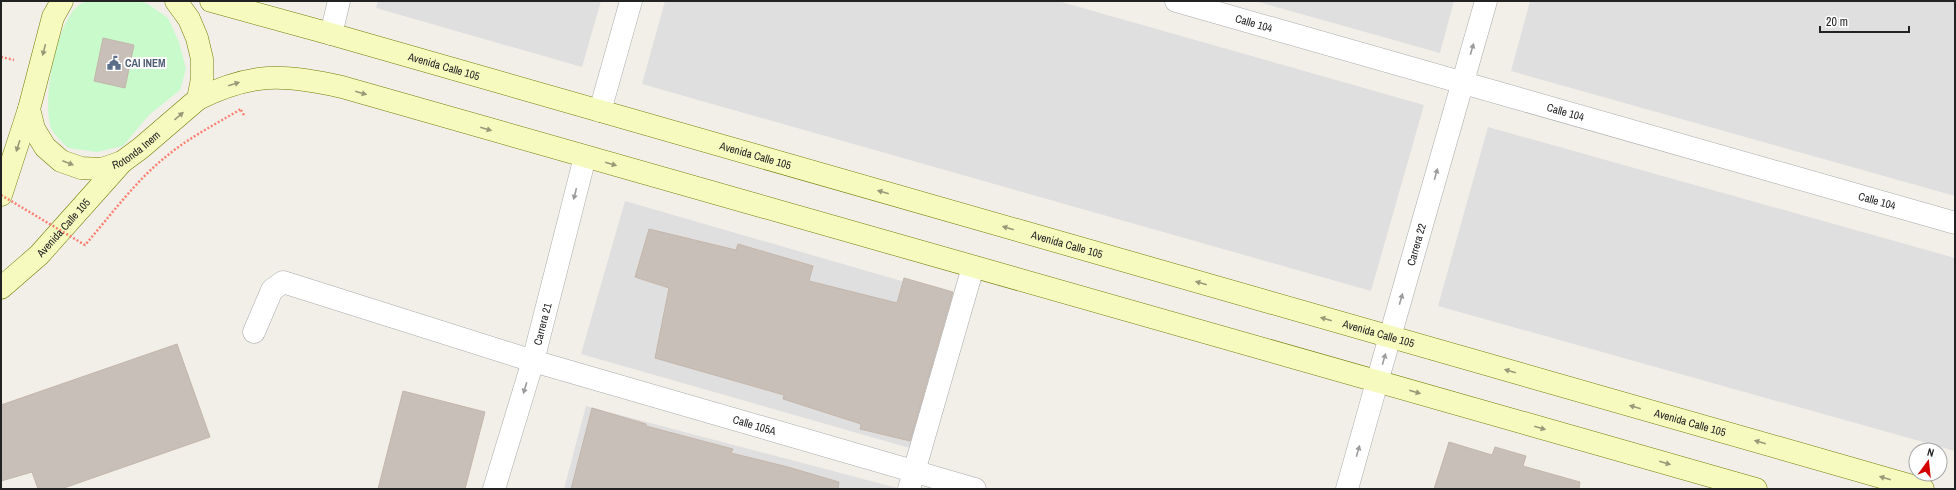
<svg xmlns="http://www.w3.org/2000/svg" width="1956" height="490" font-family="'Archivo Narrow',sans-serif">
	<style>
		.residential { fill: #e0dfdf }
		.park { fill: #c8facc }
		.building { fill: #c7bfb8; stroke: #c4b6ab }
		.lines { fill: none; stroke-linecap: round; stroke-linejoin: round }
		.minor-casing { stroke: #a9a9a9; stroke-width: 23 }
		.tertiary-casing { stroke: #a9a9a9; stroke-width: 23 }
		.secondary-casing { stroke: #707d05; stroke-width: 23 }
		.path { stroke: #fa8072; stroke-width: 2.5; stroke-dasharray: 2 2; stroke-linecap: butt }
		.minor { stroke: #fff; stroke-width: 22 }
		.tertiary { stroke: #fff; stroke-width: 22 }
		.secondary { stroke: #f7fabf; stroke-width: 22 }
		.path-bridge { stroke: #fa8072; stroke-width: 2.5; stroke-dasharray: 2 2; stroke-linecap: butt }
		.oneway { fill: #9c9c9c }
		.oneway2 { fill: #979978 }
		.labels { text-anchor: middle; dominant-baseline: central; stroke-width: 4; stroke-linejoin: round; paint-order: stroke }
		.street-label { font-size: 11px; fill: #222; stroke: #fff }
		.service-label { font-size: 11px; font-weight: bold; fill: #4e5e75; stroke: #fff; text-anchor: start }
	</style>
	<rect width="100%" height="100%" fill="#f2efe9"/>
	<g class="residential">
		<polygon points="378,1 601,1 582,67 376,8"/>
		<polygon points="665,1 1058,1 1424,105 1371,291 642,84"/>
		<polygon points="1255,1 1454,1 1440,53"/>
		<polygon points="1530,1 1955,2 1955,196 1511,71"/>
		<polygon points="1488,127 1955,258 1955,451 1438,306"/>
		<polygon points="625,201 957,297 913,449 581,354"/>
		<polygon points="586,406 901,489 564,489"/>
	</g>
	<path class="park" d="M 88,1 L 139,1 L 148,4 L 168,18 L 179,42 L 186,69 L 180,90 L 149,115 L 123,146 L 97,152 L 68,148 C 63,143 55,136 52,130 C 41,103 56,22 79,5 C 81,3 85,2 88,1 Z"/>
	<g class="building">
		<polygon points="103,38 134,45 125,88 94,81"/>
		<polygon points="649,229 736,250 738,244 813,266 809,281 897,303 904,278 953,292 910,441 860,429 861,424 783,399 784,395 655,358 669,288 635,277"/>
		<polygon points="177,344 210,437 61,489 38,489 32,472 1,481 1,405"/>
		<polygon points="403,391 485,412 465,489 378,489"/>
		<polygon points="592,408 646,424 646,426 733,449 731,453 788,467 839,482 838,489 571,489"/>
		<polygon points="1449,442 1492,455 1495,447 1526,456 1523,466 1580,482 1579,489 1434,489"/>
	</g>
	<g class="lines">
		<defs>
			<g id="minor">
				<path id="s1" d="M 1176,1 L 1955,223"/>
				<polyline points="600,111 631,1"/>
				<path id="s2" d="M 254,332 L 272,290 L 283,282 L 533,361 L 975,489"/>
				<path id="s3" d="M 494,489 L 533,361 L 585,157"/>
				<polyline points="909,489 973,267"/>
				<polyline points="1347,489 1377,382"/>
			</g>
			<g id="tertiary">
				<polyline points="331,34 339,1"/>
				<path id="s4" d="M 1377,382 L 1486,1"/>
			</g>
			<g id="secondary">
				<path id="s5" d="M 62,1 L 53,17 L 29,109 L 34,129 L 45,147 L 61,161 L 81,168 L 102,169 L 122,162 L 141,148 L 198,99 L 202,79 L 202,59 L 197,38 L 189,19 L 176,1"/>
				<path id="s6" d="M 211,1 L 331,34 L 1923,489"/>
				<path d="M 198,99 C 252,72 284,74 342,87 L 1756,489"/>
				<polyline points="1,195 29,109"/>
				<path id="s7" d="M 1,288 L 39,255 L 122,162"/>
			</g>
		</defs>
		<use href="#minor" class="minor-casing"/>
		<use href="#tertiary" class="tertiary-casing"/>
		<use href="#secondary" class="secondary-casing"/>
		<g class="path">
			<polyline points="1,57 14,60"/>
			<polyline points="241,110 245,117"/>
		</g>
		<use href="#minor" class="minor"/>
		<use href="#tertiary" class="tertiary"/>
		<use href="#secondary" class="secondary"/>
		<path class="path-bridge" d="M 1,195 L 85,245 C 111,215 137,179 168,155 C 190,137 216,124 241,109"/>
	</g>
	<defs><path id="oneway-solid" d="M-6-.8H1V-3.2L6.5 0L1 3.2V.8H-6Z"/></defs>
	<g class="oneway">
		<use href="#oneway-solid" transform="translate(1472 49) rotate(-74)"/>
		<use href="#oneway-solid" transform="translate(1436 174) rotate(-74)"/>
		<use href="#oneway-solid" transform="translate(575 194) rotate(104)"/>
		<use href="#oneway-solid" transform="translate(1401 299) rotate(-74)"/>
		<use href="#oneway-solid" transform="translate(1384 359) rotate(-74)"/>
		<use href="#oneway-solid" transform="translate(525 388) rotate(107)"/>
		<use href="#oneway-solid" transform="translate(1358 451) rotate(-74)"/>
	</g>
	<g class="oneway2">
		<use href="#oneway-solid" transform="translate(44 50) rotate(104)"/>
		<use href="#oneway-solid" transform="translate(234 84) rotate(-17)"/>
		<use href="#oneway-solid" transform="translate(361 93) rotate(16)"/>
		<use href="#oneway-solid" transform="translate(179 116) rotate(-41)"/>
		<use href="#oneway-solid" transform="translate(486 129) rotate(16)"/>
		<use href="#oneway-solid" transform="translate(18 146) rotate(108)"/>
		<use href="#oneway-solid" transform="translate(68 163) rotate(21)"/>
		<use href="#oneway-solid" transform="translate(611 164) rotate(16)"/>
		<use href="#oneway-solid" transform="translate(883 192) rotate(-164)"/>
		<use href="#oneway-solid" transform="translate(1008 228) rotate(-164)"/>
		<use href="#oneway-solid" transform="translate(1201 283) rotate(-164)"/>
		<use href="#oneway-solid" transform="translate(1326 319) rotate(-164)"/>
		<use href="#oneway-solid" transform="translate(1510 371) rotate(-164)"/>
		<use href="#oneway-solid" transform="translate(1415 392) rotate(16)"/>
		<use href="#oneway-solid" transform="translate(1635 407) rotate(-164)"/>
		<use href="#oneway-solid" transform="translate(1540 428) rotate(16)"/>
		<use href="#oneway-solid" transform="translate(1760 442) rotate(-164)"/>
		<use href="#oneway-solid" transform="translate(1665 463) rotate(16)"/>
		<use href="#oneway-solid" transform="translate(1885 478) rotate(-164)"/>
	</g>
	<defs>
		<symbol id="civic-bare" viewBox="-9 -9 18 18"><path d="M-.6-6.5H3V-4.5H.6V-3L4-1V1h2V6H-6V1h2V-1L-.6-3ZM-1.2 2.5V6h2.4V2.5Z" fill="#5c6f8a" stroke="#fff" stroke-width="2.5" paint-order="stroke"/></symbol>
	</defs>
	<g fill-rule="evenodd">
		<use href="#civic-bare" x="104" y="53" width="20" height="20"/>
	</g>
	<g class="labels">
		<g class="street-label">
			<text stroke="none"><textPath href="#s1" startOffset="81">Calle 104</textPath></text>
			<text stroke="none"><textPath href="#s6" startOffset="242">Avenida Calle 105</textPath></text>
			<text stroke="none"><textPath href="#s1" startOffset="405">Calle 104</textPath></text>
			<text stroke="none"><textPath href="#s5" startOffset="258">Rotonda Inem</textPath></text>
			<text stroke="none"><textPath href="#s6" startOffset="566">Avenida Calle 105</textPath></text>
			<text stroke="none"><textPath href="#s1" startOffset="729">Calle 104</textPath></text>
			<text stroke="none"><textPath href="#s7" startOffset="87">Avenida Calle 105</textPath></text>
			<text stroke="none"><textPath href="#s6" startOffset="890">Avenida Calle 105</textPath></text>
			<text stroke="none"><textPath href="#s4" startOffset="143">Carrera 22</textPath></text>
			<text stroke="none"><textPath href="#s3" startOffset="172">Carrera 21</textPath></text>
			<text stroke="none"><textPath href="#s6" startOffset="1214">Avenida Calle 105</textPath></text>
			<text stroke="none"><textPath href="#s6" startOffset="1538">Avenida Calle 105</textPath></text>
			<text stroke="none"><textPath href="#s2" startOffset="552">Calle 105A</textPath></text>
		</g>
		<g class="service-label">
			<text x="125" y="63">CAI INEM</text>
		</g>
	</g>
	<rect width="1956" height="490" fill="none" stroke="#222222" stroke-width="4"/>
	<g transform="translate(1928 462) rotate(15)"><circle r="19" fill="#ffffff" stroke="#a7a7a7"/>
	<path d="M0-3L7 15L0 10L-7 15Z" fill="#d40000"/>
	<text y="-6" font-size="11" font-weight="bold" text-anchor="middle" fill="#222222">N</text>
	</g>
	<path d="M1820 26v6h89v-6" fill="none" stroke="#222222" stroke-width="2"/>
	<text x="1826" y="26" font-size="12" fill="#222222" stroke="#ffffff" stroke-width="3" paint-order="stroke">20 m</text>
</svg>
